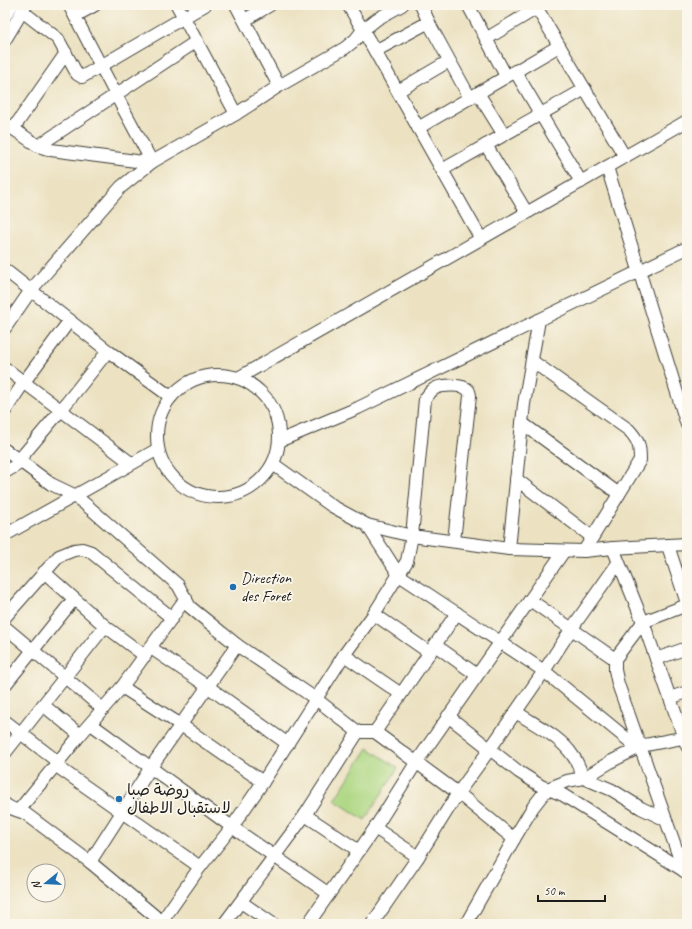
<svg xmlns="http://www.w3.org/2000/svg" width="692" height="929" font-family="Caveat,'Playpen Sans Arabic',sans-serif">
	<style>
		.garden { fill: #add782; stroke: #647a4f }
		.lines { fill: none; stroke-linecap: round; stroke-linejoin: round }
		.minor-casing { stroke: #3b3a35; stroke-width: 14 }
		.minor { stroke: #fff; stroke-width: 12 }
		.poi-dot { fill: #1f6fb2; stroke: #fbf7ec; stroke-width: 1.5 }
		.labels { text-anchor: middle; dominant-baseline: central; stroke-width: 3.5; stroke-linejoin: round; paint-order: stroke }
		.poi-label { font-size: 16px; fill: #1c1c1c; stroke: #fbf7ec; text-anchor: start }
	</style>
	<rect width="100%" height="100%" fill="#fbf7ec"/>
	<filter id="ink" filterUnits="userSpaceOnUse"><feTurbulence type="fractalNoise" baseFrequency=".025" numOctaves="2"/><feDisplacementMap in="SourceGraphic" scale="8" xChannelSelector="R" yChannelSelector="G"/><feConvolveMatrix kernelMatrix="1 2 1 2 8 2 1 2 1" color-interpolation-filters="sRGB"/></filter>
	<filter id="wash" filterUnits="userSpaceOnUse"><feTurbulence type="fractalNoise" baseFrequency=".012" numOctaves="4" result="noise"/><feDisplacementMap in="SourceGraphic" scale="16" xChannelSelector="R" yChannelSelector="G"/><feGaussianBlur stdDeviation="0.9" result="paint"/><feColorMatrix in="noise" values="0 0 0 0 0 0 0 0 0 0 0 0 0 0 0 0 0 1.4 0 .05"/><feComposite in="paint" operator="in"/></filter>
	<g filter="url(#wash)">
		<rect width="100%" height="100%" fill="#ece2c2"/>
		<polygon class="garden" points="368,748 398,768 365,820 334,800"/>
	</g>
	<g filter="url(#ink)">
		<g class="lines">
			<defs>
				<g id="minor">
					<polyline points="402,5 377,19 363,30 481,239"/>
					<polyline points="421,5 431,27 470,98"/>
					<polyline points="468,5 506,76"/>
					<polyline points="535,5 625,157"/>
					<polyline points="22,11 58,39 77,74 82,77 205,5"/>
					<polyline points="5,16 12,5"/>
					<polyline points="75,16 95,5"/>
					<polyline points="245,20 270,5"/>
					<polyline points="486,39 537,8"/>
					<polyline points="5,40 26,5"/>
					<polyline points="375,51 429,22"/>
					<polyline points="515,71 581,182"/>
					<polyline points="279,86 345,48 355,40 363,30 348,5"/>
					<polyline points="398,91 449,61"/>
					<polyline points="478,93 504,135"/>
					<polyline points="236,114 279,86 236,5"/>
					<polyline points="5,123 38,146 51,150 136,161 152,162 236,114 177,5"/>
					<polyline points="418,128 559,46"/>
					<polyline points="13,129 66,53"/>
					<polyline points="486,145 527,213"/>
					<polyline points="38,146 197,41"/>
					<polyline points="607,167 687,425"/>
					<polyline points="442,170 585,89"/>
					<polyline points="5,270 108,351 171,397"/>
					<polyline points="5,328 31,290 121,187 152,162 116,95 69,5"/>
					<path d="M 532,361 L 629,430 C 639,441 640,446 640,460 L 584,551"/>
					<polyline points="5,368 131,463"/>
					<circle cx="218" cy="436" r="61"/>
					<polyline points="238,378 687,121"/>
					<polyline points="5,411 24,382 70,320"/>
					<polyline points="522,423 619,494"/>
					<polyline points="279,441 358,408 687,248"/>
					<polyline points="5,450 51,484 74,495 91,509 178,585 190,607 196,612 237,645 316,699 358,732 375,732 458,793 514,839"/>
					<polyline points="19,460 61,410 108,351"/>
					<polyline points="273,464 332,506 367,525 412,536 509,549 584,551 613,548 643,622 687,746"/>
					<polyline points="5,472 22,462"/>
					<polyline points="516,479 592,537"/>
					<polyline points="367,525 399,575 544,671 638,748 640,746 687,737"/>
					<polyline points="5,535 158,449"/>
					<polyline points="668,546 687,603"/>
					<polyline points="613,548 687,544"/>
					<polyline points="509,549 524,404 539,320"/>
					<polyline points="44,572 105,626"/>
					<polyline points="530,600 615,659"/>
					<polyline points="374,614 430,653"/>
					<polyline points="5,617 59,556 74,550 82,549 91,552 172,618"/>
					<polyline points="5,627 103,709"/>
					<polyline points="435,645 477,675"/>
					<polyline points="151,648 207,686 288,744"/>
					<polyline points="344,655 401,694"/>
					<polyline points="656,659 687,648"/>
					<polyline points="5,685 74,599"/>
					<polyline points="122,687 181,725 263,782"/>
					<polyline points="670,698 687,692"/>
					<polyline points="43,705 80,735"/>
					<path d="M 516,712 C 535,725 560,736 573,756 C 578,762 580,771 584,778 L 612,790 L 641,808 L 666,820"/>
					<polyline points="448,716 519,772 541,786 563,795 686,872"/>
					<polyline points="5,721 58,762"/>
					<polyline points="91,724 232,827 329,894"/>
					<polyline points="375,732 457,613"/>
					<polyline points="5,753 105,626 145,656"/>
					<polyline points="55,765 200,867"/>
					<path d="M 5,804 C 11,810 19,810 26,814 L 90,862 L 162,922"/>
					<polyline points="19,810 80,735 122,687 186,598"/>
					<polyline points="305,815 359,851"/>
					<polyline points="375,828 418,857"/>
					<polyline points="90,862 151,767 237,645"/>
					<polyline points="684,871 618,684 615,670 615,659 643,622 687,605"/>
					<polyline points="241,902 273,924"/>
					<path d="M 160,924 L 200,867 L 232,827 L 263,782 L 344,655 L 374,614 L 407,561 L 412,536 L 425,399 C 428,395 431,390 436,388 C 443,385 463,384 468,390 C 469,390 470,395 470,396 L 454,541"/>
					<polyline points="224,924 305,815 358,732"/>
					<polyline points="308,924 375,828 416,763 564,551"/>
					<polyline points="372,924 418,857 458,793 490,749 544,671 572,628 618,563"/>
					<polyline points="466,924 514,839 533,807 547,789 567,781 584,778 612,761 638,748"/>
				</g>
			</defs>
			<use href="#minor" class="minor-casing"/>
			<use href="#minor" class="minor"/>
		</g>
	</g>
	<g class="poi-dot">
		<circle cx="233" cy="587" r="4"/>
		<circle cx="119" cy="799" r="4"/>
	</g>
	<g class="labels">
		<g class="poi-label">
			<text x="241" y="578">Direction<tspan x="241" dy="18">des Foret</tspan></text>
			<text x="127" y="790">روضة صبا<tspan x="127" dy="18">لاستقبال الاطفال</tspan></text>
		</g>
	</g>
	<rect width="692" height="929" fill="none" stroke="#fbf7ec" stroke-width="20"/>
	<g transform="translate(46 883) rotate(252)"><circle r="19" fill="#fbf7ec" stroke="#a29f99"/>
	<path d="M0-3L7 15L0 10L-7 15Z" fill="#1f6fb2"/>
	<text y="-6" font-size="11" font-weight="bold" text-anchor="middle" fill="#1c1c1c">N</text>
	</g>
	<path d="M538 895v6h67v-6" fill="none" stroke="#1c1c1c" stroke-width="2"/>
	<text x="544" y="895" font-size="12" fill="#1c1c1c" stroke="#fbf7ec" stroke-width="3" paint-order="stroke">50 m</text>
</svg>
